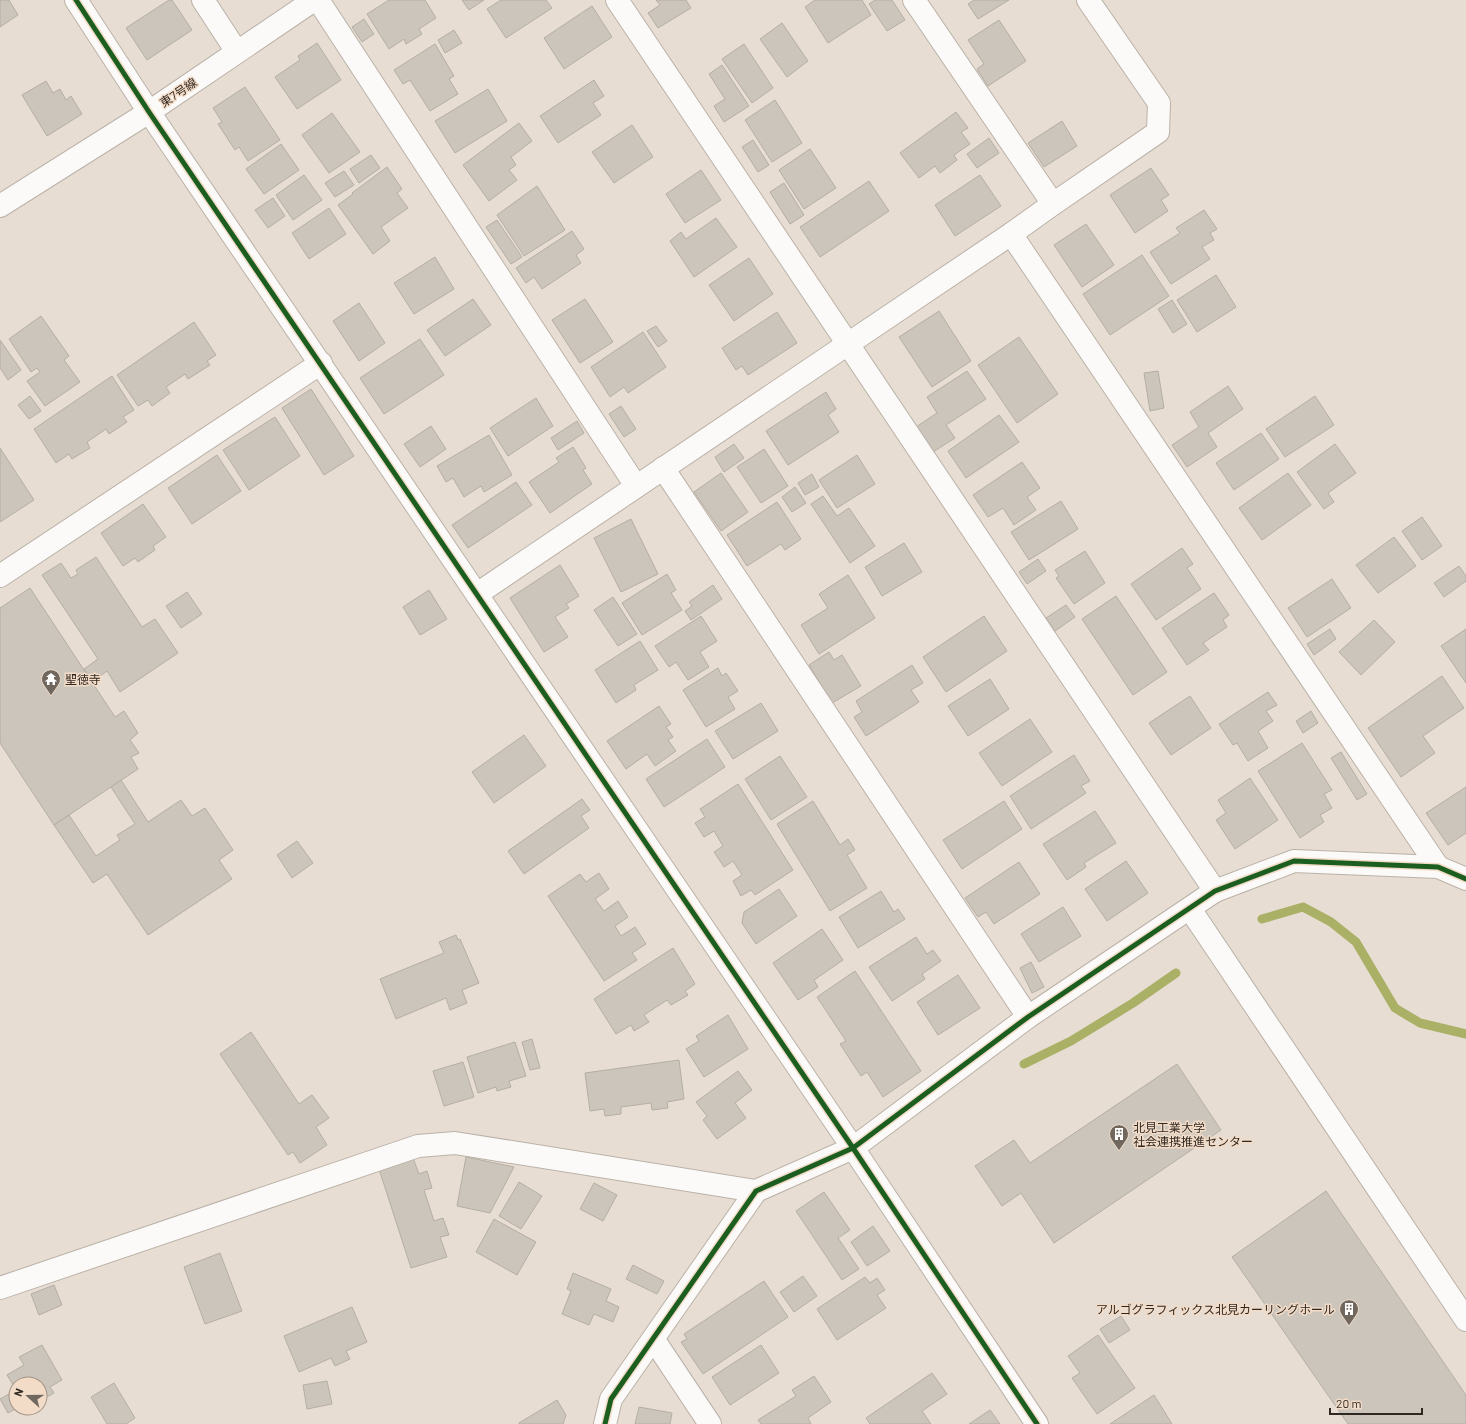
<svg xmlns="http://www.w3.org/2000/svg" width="1466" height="1424" font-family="Barlow,'Noto Sans JP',sans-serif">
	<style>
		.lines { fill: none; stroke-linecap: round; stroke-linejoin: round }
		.stream { stroke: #aab066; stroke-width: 9 }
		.building { fill: #ccc5bb; stroke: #b5aea4 }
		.minor-casing { stroke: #bab2a9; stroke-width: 24 }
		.minor { stroke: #fcfaf8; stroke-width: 22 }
		.cycleway-casing { stroke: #f2dcc8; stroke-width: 8 }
		.cycleway { stroke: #1b5e20; stroke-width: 5 }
		.labels { text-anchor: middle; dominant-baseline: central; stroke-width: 3; stroke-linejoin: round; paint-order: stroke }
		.street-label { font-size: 12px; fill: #302720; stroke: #f2dcc8 }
		.poi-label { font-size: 12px; fill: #302720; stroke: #f2dcc8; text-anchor: start }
	</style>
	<rect width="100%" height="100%" fill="#e8ddd2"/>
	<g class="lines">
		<g class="stream">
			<polyline points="1262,919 1303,907 1331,922 1356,942 1395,1008 1420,1023 1466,1034"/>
			<polyline points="1024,1064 1071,1041 1133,1003 1176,973"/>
		</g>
	</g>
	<g class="building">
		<polygon points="0,0 9,0 18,15 0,27"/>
		<polygon points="169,0 172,0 192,30 147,60 126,28"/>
		<polygon points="389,0 425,0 436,18 419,29 422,34 406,44 404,39 389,49 367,14"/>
		<polygon points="462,0 484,0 469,10"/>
		<polygon points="501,0 546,0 552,8 506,38 487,9"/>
		<polygon points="656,0 686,0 691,8 658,28 648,13 660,5"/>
		<polygon points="815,0 862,0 871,15 828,43 805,7"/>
		<polygon points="875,0 892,0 905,20 887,31 869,4"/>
		<polygon points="974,0 1009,0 978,19 968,4"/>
		<polygon points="592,6 612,37 564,69 544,38"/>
		<polygon points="364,19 374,34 362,42 352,27"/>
		<polygon points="999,20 1026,61 988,86 977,69 984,64 968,40"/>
		<polygon points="782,23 808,61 787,77 760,39"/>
		<polygon points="454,30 462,43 445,53 438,40"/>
		<polygon points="317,43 341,80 297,109 275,77 300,60 298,56"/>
		<polygon points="435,44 454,76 449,79 458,94 430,111 410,80 403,84 394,70"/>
		<polygon points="744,44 773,88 752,103 722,59"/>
		<polygon points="722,65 749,106 724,122 714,106 725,99 709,74"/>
		<polygon points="594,80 604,96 593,103 601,115 558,143 540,116"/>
		<polygon points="46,81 53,93 60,89 66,100 71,96 82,114 47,136 22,95"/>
		<polygon points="245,87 280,140 248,161 239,147 235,150 218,124 222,122 213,108"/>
		<polygon points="488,89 507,121 455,153 435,121"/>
		<polygon points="775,100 802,143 772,162 745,120"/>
		<polygon points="956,112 968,128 961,132 970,144 954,155 957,160 940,173 935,166 919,178 900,153"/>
		<polygon points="332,113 360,152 329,173 302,135"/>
		<polygon points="1062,121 1077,146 1044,167 1028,143"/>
		<polygon points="519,123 532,141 511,157 516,165 509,170 517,180 489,201 463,165"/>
		<polygon points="632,125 653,157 614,183 592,152"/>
		<polygon points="989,138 999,153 977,168 967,154"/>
		<polygon points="753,140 769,165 758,172 742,147"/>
		<polygon points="281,144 299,170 264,194 246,169"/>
		<polygon points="810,149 836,188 804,209 779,170"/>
		<polygon points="371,155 380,168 359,183 350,169"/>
		<polygon points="387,167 402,189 397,193 408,208 381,227 390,241 373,254 338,205 353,194 352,193"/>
		<polygon points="1151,168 1169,195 1161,200 1168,211 1135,233 1110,195"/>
		<polygon points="701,170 721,200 685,223 666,194"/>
		<polygon points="344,171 354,185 335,197 325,183"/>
		<polygon points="304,175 322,200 293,220 276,195"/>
		<polygon points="980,175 1001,206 955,236 935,205"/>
		<polygon points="869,181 889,211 820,257 800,227"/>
		<polygon points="784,183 804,215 790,224 770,192"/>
		<polygon points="537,186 565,230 524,256 497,215"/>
		<polygon points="273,198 285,216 268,228 255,210"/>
		<polygon points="329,208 346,234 309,259 292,233"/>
		<polygon points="1204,210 1217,229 1210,233 1214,240 1202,247 1210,259 1171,284 1150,252 1180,233 1176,228"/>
		<polygon points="716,218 737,247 694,277 670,241 681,232 686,239"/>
		<polygon points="497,220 522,257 511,264 486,227"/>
		<polygon points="1086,224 1114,265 1082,287 1054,245"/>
		<polygon points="572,231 584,249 576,255 581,263 542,289 534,277 526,283 516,268"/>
		<polygon points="1142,255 1169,296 1110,335 1083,294"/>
		<polygon points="435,257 454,289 414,314 394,283"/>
		<polygon points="749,258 773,294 734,321 709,285"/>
		<polygon points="1216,275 1236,307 1197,332 1177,300"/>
		<polygon points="473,299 491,325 445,356 427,330"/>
		<polygon points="585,299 613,342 580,363 552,320"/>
		<polygon points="1172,300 1187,324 1173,333 1158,309"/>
		<polygon points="359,303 385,343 359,361 333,321"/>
		<polygon points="939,311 971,361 932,387 899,337"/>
		<polygon points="777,312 797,343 748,375 742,366 736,370 722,348"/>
		<polygon points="41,316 69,356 64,360 80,382 45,406 27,381 40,372 37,368 31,372 9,339"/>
		<polygon points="194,322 216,355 207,361 210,365 188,379 185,374 166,387 170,393 152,406 148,400 138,406 117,375"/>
		<polygon points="656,326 667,341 658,347 647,331"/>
		<polygon points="643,332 666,367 628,393 624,387 610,397 591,367"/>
		<polygon points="1019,337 1058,394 1017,423 978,365"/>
		<polygon points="420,339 444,375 384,414 360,378"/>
		<polygon points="0,340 21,370 8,380 0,368"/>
		<polygon points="967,371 986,399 946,425 955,438 933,452 916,427 937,413 927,397"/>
		<polygon points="1158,371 1164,408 1150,411 1144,373"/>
		<polygon points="112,376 134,410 123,417 127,422 109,434 106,429 87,442 90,448 72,459 69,454 56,463 34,429"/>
		<polygon points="1228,386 1243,409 1208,433 1217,447 1187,467 1172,445 1199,427 1190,412"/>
		<polygon points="311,389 354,456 324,475 282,408"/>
		<polygon points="826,392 836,409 828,415 839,432 788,465 766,431"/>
		<polygon points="30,396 41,411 29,419 18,405"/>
		<polygon points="1315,396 1334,425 1285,457 1266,429"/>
		<polygon points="536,398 553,426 508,456 490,428"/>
		<polygon points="621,406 636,429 624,437 609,414"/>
		<polygon points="999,415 1019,442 966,478 948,451"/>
		<polygon points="275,417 300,456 249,490 223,450"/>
		<polygon points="577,421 584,433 558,450 551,438"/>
		<polygon points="431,426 446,449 420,467 404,444"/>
		<polygon points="1261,433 1279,459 1234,490 1216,463"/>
		<polygon points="489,435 512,475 484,492 481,486 464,497 453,478 446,482 437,466"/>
		<polygon points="734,444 744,458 724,472 715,457"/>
		<polygon points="1335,444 1356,473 1328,493 1334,502 1324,509 1297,472"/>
		<polygon points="573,447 586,468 583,470 592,484 550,513 529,482 559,462 556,458"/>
		<polygon points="0,448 34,500 0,522"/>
		<polygon points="764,449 788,486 761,503 737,467"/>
		<polygon points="217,455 241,491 192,524 168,488"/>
		<polygon points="857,455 875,484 837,508 819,480"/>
		<polygon points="1022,462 1040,488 1027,497 1036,510 1014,525 1003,508 988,517 973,495"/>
		<polygon points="721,473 748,512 721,531 694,492"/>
		<polygon points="1288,473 1311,505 1262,540 1239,508"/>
		<polygon points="812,474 819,487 805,495 798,483"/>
		<polygon points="516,482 532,505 468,548 452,525"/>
		<polygon points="795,487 806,503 792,512 782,497"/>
		<polygon points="823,496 837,516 849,508 875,546 850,563 811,504"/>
		<polygon points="1061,501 1078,529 1029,560 1011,532"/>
		<polygon points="777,502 801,539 785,550 781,544 747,566 727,535"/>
		<polygon points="143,504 166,537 153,546 155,550 138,562 135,558 123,566 101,533"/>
		<polygon points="1422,517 1442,546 1422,560 1402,531"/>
		<polygon points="631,519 658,574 621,592 594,538"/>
		<polygon points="1394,537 1416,566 1378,593 1356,565"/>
		<polygon points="904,543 922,572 882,596 865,567"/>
		<polygon points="1182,548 1193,564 1187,568 1201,589 1156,620 1131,584"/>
		<polygon points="1085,551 1105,583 1074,604 1056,578 1059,576 1055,570"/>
		<polygon points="96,557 142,627 155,619 178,653 120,692 107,671 92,682 84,669 98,659 42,575 61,563 71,578 78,574 76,570"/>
		<polygon points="1038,559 1046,571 1027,584 1019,572"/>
		<polygon points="560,565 579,596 566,604 569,608 555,617 568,637 544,652 510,598"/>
		<polygon points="1459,566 1466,576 1466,581 1444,597 1434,583"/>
		<polygon points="667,574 676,590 671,593 682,610 642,635 622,603"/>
		<polygon points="848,575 875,618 819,654 801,625 828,608 819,594"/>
		<polygon points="1332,579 1351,608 1307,637 1288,608"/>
		<polygon points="713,585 722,599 691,620 685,611 692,606 689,602"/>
		<polygon points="30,588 115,717 124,711 138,733 130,740 139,753 131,757 138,769 54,825 0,743 0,608"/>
		<polygon points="429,590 447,619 420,635 403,607"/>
		<polygon points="187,592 202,614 181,628 166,606"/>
		<polygon points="1214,593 1229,615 1223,620 1227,627 1203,643 1209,650 1187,665 1162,628"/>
		<polygon points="1116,596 1167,672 1133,695 1082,619"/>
		<polygon points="613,597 637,634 618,646 594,610"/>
		<polygon points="1066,605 1075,617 1055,631 1046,618"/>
		<polygon points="701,616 717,641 700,652 709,667 688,680 676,662 669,667 655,646"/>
		<polygon points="984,616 1007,651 946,692 923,657"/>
		<polygon points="1374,620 1395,642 1361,675 1339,652"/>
		<polygon points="1330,629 1336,639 1314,655 1307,644"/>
		<polygon points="1466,629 1466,683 1441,646"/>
		<polygon points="640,641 658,670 634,685 636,690 616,703 595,670"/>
		<polygon points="829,652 834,660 842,655 861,686 832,703 809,665"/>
		<polygon points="912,665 923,683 911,690 919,702 866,736 854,717 862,712 856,701"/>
		<polygon points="718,668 722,676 726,673 738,691 728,697 735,709 706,727 683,690"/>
		<polygon points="1442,676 1464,708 1423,736 1435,753 1401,777 1368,728"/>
		<polygon points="990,679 1009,709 968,736 948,706"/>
		<polygon points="1268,692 1277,705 1266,711 1273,721 1258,731 1268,748 1248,761 1237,743 1233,745 1219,724"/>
		<polygon points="1190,696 1211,728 1171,755 1149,723"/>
		<polygon points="761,703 778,731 733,759 715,731"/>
		<polygon points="659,706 671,724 666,727 673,737 668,740 676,751 655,766 647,754 626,769 607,741"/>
		<polygon points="1311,711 1318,723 1303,733 1296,721"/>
		<polygon points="1030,719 1052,752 1002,786 979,753"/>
		<polygon points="524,735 546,766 494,803 472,772"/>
		<polygon points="707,739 725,767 664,807 646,779"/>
		<polygon points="1302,743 1332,790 1324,794 1332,808 1320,815 1324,822 1300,838 1258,771"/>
		<polygon points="1341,752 1367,794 1357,800 1331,758"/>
		<polygon points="1074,755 1090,781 1081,786 1086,793 1031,829 1010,796"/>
		<polygon points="780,756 807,797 771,820 745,779"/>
		<polygon points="1250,778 1278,820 1235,849 1216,820 1226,813 1218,800"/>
		<polygon points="121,780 148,822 181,800 192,816 205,808 233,850 219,860 232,879 148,935 107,874 93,883 54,825 69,815 96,856 120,840 117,835 135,824 111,787"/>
		<polygon points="738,784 793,870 755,895 751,890 741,896 733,881 742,875 733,861 724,867 714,852 723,846 714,831 704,837 695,823 705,817 700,809"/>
		<polygon points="1466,787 1466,833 1448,845 1426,813"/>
		<polygon points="582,799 590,810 581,816 589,828 524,874 508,851"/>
		<polygon points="813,801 840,845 848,839 855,850 847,855 867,888 830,911 777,824"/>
		<polygon points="1004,801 1022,829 962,869 943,840"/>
		<polygon points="1095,811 1116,843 1084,863 1086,867 1067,880 1043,844"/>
		<polygon points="297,841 313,863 292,878 277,855"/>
		<polygon points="1126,861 1148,893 1107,921 1085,889"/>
		<polygon points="1019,862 1040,894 994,924 986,912 978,917 965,898"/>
		<polygon points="599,873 609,889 595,899 604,911 618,901 628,917 615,926 621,936 635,927 646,944 632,953 637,960 604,981 548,896 580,874 586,882"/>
		<polygon points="779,889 797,916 756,944 742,923 744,912"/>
		<polygon points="881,891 894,912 898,909 905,919 858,948 839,917"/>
		<polygon points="1063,907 1081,936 1039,962 1021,934"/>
		<polygon points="822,929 843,960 814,980 818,987 798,1000 773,963"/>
		<polygon points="456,935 458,940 460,939 479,983 462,990 467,1003 450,1010 446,998 396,1019 380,979 444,953 439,942"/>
		<polygon points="916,937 927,954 933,950 941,961 922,974 925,979 892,1001 869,967"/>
		<polygon points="673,948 695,984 685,991 688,995 671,1005 667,1000 644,1015 649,1022 634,1031 631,1025 616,1034 594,999"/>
		<polygon points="1031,962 1044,987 1032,993 1020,968"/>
		<polygon points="855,971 921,1071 883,1097 867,1072 861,1076 840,1044 846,1041 817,997"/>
		<polygon points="958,975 980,1008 938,1035 917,1002"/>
		<polygon points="728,1015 748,1049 704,1077 686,1049 699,1041 696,1036"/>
		<polygon points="251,1032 299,1104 312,1095 329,1118 316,1127 327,1145 300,1163 293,1152 288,1155 220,1054"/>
		<polygon points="532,1039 540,1068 530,1070 522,1042"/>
		<polygon points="515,1042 526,1076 509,1081 511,1087 497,1091 496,1087 478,1093 467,1057"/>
		<polygon points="679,1060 684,1099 667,1102 668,1108 652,1110 651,1103 621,1107 621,1114 605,1116 604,1109 590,1111 585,1073"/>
		<polygon points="463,1062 474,1097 444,1106 433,1071"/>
		<polygon points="1177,1064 1221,1130 1054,1243 1021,1193 1002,1206 975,1166 1014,1140 1030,1163"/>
		<polygon points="738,1071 752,1090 735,1103 746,1118 717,1139 703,1120 707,1116 696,1102"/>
		<polygon points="466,1157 514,1167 490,1213 457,1206"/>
		<polygon points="413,1158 419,1174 427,1171 432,1188 424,1190 434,1221 443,1218 449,1235 440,1237 447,1257 411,1268 379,1169"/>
		<polygon points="519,1182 542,1196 521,1229 499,1216"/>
		<polygon points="594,1183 617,1195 603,1221 580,1209"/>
		<polygon points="1326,1191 1466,1395 1466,1424 1348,1424 1232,1257"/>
		<polygon points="824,1192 850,1230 838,1238 859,1269 842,1280 796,1211"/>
		<polygon points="494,1219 536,1242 517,1275 476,1252"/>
		<polygon points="873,1226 890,1251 867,1266 851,1242"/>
		<polygon points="220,1253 242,1311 205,1324 184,1267"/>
		<polygon points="633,1265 664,1281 657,1294 626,1279"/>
		<polygon points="573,1273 611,1289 606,1301 619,1307 613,1322 594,1314 589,1325 562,1314 571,1291 567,1289"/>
		<polygon points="803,1276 817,1296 794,1312 780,1292"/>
		<polygon points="865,1277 870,1283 877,1278 885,1290 877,1295 886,1308 837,1340 817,1309"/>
		<polygon points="764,1281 788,1317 703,1374 681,1342 687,1339 684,1334"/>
		<polygon points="54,1285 62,1305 39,1315 31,1294"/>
		<polygon points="352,1307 367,1342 346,1351 350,1359 335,1366 331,1358 299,1372 284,1336"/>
		<polygon points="1121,1316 1130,1330 1109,1343 1100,1329"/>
		<polygon points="1098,1335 1135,1388 1097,1414 1072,1378 1080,1373 1068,1356"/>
		<polygon points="42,1345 62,1380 50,1387 54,1393 40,1401 40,1384 16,1384 17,1408 8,1413 0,1399 16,1390 7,1375 24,1365 19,1357"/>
		<polygon points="761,1345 779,1373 730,1405 712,1377"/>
		<polygon points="932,1373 947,1394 922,1411 931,1424 870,1424 866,1418"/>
		<polygon points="814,1376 831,1402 808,1418 811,1424 761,1424 758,1420 796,1396 792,1390"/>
		<polygon points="327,1381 332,1404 307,1409 303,1385"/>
		<polygon points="114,1383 135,1418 126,1424 107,1424 91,1397"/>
		<polygon points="1154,1395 1172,1424 1110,1424"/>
		<polygon points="557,1400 566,1415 563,1424 519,1424 519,1423"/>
		<polygon points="639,1407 672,1413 670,1424 635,1424"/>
		<polygon points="990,1410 1000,1424 969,1424"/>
	</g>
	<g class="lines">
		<defs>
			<g id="minor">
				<polyline points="76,0 149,112 853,1148 1037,1424"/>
				<polyline points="203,0 237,52"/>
				<polyline points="318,0 636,486"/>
				<polyline points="617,0 1215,891"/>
				<polyline points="914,0 1053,204"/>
				<polyline points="0,206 149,112 314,0"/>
				<polyline points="1011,234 1438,867"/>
				<polyline points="663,468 1028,1017"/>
				<polyline points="0,576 321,363"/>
				<polyline points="477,594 1011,234 1053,204 1158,132 1159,103 1088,0"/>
				<polyline points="1190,909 1466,1320"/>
				<polyline points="0,1288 418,1146 455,1143 756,1191"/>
				<polyline points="654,1340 710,1424"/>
				<polyline points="605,1424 611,1399 756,1191 853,1148 1028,1017 1215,891 1294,861 1438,867 1466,879"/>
			</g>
		</defs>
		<use href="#minor" class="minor-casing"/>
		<use href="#minor" class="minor"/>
		<defs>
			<g id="cycleway">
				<polyline points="76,0 149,112 853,1148 1037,1424"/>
				<polyline points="605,1424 611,1399 756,1191 853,1148 1028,1017 1215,891 1294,861 1438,867 1466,879"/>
			</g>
		</defs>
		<use href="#cycleway" class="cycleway-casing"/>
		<use href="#cycleway" class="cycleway"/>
	</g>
	<defs>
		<symbol id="temple-pin" viewBox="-11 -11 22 30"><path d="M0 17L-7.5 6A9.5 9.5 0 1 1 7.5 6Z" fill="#70675e" stroke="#f2dcc8"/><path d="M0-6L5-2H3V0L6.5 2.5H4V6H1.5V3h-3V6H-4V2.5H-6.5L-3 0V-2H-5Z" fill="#fff"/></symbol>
		<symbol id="building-pin" viewBox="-11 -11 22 30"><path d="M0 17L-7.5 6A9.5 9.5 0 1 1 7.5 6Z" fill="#70675e" stroke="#f2dcc8"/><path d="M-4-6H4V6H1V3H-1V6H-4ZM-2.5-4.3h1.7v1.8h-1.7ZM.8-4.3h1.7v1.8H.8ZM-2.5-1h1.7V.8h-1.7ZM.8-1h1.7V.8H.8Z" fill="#fff"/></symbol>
	</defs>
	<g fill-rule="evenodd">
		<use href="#temple-pin" x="40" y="668" width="22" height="30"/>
		<use href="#building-pin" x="1108" y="1123" width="22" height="30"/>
		<use href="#building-pin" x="1338" y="1298" width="22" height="30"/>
	</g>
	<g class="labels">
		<g class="street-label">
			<text transform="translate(178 92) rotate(-34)">東7号線</text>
		</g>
		<g class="poi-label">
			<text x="65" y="679">聖徳寺</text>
			<text x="1133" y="1127">北見工業大学<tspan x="1133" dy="14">社会連携推進センター</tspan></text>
			<text x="1335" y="1309" text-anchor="end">アルゴグラフィックス北見カーリングホール</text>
		</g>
	</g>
	<g transform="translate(28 1396) rotate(291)"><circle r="19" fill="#f2dcc8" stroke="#a49485"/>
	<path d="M0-3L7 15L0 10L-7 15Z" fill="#70675e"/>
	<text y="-6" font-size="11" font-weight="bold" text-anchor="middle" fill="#302720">N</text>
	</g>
	<path d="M1330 1408v6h92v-6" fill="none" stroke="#302720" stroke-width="2"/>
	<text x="1336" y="1408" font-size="12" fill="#302720" stroke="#f2dcc8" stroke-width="3" paint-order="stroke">20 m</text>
</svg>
